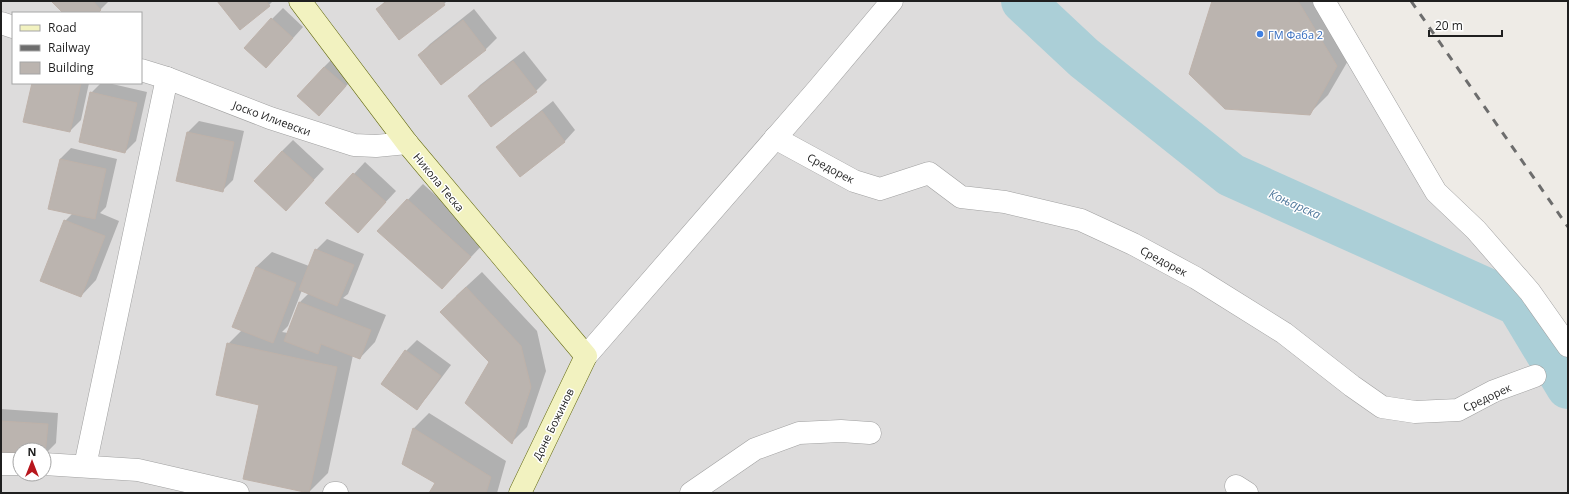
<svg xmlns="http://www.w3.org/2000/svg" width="1569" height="494" font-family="'Open Sans',sans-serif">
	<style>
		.residential { fill: #dddcdc; fill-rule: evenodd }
		.shadow { fill: #0003; fill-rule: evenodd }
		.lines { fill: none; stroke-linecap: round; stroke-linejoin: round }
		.river { stroke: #abcfd7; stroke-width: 44 }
		.building { fill: #bbb4af; stroke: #beb2aa }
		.minor-casing { stroke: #a0a0a0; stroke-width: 23 }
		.tertiary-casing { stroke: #a0a0a0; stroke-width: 23 }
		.secondary-casing { stroke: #646a11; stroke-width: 23 }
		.minor { stroke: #fff; stroke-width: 22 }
		.tertiary { stroke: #fff; stroke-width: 22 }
		.secondary { stroke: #f2f2c0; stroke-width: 22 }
		.rail { stroke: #6d6d6d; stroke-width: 3; stroke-dasharray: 8 8; stroke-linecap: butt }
		.shop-dot { fill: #3f7fe0; stroke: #fff; stroke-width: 1.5 }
		.labels { text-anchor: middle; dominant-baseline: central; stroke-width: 3; stroke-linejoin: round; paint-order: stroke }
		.shop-label { font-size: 11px; fill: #366cbe; stroke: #fff; text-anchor: start }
		.street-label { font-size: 11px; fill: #1f1f1f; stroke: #fff }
		.water-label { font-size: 12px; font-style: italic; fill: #527a9d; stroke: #fff }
	</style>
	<rect width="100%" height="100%" fill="#eeebe6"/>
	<path class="residential" d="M 1,1 L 1324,1 L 1436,192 L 1530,292 L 1518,304 L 1568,387 L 1568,493 L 1,493 ZM 13,13 L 141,13 L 141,83 L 13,83 ZM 20,450 L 44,450 L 44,474 L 20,474 Z"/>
	<g class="shadow">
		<polygon points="55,1 109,1 97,13 64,13"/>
		<polygon points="218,1 273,1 269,5"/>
		<polygon points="385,1 447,1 444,4 377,10"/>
		<polygon points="1214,1 1328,1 1356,47 1328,95 1309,114"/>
		<polygon points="283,8 303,27 277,56 272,19"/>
		<polygon points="474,9 497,38 486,49 441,84 419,55 430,44"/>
		<polygon points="524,51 547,80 536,91 469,96 480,85"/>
		<polygon points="335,56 356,75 330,104 324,67"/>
		<polygon points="33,83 89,83 81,120 70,131"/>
		<polygon points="101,83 108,83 147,92 136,141 125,152 91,93"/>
		<polygon points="553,101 575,130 565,141 520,175 498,147 509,136"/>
		<polygon points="199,121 244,131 233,180 222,191 177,180 188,132"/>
		<polygon points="293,140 324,169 297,198 282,151"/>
		<polygon points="71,148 117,159 106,207 100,213 119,221 96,280 81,296 65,221 73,213 60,159"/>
		<polygon points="365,162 396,191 369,220 327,203"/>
		<polygon points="423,184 486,241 457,272 378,231"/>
		<path d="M 327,239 L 364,254 L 348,294 L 343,298 L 386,315 L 375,342 L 360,358 L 353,355 L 328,473 L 309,492 L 228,344 L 242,330 L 256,267 L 272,252 L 309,266 L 316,250 ZM 302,290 L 309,293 L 299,303 L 288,333 L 282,332 L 288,326 Z"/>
		<polygon points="482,272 537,331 546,371 527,427 512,442 490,362 456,296"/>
		<polygon points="417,340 451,365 427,397 417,408 382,383 406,351"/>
		<polygon points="1,409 58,413 56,443 45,454 44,450 20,450 20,452 1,451"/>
		<polygon points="429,413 506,461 497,493 431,493 436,483 404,464 414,428"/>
	</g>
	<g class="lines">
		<polyline class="river" points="1023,1 1084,58 1231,175 1518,304 1568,387"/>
	</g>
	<g class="building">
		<polygon points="53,1 93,1 101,10 98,13 63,13 52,2"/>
		<polygon points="217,1 266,1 270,6 240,30"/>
		<polygon points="387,1 442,1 445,5 399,40 376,9"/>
		<polygon points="1212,1 1298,1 1337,66 1310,115 1225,109 1189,74"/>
		<polygon points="271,18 293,38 266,68 244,48"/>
		<polygon points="463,20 486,50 441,85 418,55"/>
		<polygon points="513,61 537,92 491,127 468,96"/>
		<polygon points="324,67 346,86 319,116 297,96"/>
		<polygon points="32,83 81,83 70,132 23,122"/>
		<polygon points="90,92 137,103 125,153 79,142"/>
		<polygon points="542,111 565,142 520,177 496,147"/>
		<polygon points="187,132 234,142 223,192 176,181"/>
		<polygon points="282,151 314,180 286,211 254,181"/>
		<polygon points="60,159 106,169 95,219 48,209"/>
		<polygon points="353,173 386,202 358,233 325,203"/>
		<polygon points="407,199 471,257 442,289 377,231"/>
		<polygon points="64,220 105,236 81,297 40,281"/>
		<polygon points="315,249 354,265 337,306 299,290"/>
		<polygon points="256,267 296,283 273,343 232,327"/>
		<polygon points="466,287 521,346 531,387 512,444 465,403 489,362 440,312"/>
		<polygon points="299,302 371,330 360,359 321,344 318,354 284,341"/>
		<polygon points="227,343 337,367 309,493 243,479 259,405 216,395"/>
		<polygon points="405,350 441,376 417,410 381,384"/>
		<polygon points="1,421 48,424 45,455 44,455 44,450 20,450 20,453 1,452"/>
		<polygon points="413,428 491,477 486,493 429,493 435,483 402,464"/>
	</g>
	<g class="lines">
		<defs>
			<g id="minor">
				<polyline points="1324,1 1436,192 1476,230 1530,292 1568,346"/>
				<polyline points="1,23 13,27"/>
				<polyline points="141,70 167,78 270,118 354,145 376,146 407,143"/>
				<polyline points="775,138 854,181 880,189 929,173 961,197 1005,202 1081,220 1133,244 1196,278 1284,333 1352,386 1382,407 1415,412 1458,410 1494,391 1535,376"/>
				<polyline points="1,464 20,464"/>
				<polyline points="44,464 138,470 238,493"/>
				<polyline points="85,466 167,78"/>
				<polyline points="1236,486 1247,493"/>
				<polyline points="334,493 337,493"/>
				<polyline points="691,493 755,449 799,433 841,431 870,433"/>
			</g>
			<polyline id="tertiary" points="586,356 818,89 892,1"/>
			<polyline id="secondary" points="300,1 407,143 586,356 520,493"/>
		</defs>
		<use href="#minor" class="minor-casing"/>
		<use href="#tertiary" class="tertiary-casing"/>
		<use href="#secondary" class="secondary-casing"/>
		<use href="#minor" class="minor"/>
		<use href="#tertiary" class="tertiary"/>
		<use href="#secondary" class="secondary"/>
		<polyline class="rail" points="1411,1 1568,227"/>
	</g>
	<circle class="shop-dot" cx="1260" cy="34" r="4"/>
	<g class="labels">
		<g class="shop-label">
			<text x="1268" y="34">ГМ Фаба 2</text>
		</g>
		<g class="street-label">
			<text transform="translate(272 118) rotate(20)">Јоско Илиевски</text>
			<text transform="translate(831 168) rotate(28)">Средорек</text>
			<text transform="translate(439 182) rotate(50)">Никола Теска</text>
			<text transform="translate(1164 261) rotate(28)">Средорек</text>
			<text transform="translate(1487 397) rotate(-25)">Средорек</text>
			<text transform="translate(553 424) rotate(-64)">Доне Божинов</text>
		</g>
		<g class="water-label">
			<text transform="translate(1295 204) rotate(24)">Коњарска</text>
		</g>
	</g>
	<rect width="1569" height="494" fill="none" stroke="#1f1f1f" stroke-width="4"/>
	<rect x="12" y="12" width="130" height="72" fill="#ffffff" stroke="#a5a5a5"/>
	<rect x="20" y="25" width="20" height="6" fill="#f2f2c0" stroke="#a5a5a5"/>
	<text x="48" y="32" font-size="12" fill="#1f1f1f">Road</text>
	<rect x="20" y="45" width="20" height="6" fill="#6d6d6d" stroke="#a5a5a5"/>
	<text x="48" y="52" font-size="12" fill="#1f1f1f">Railway</text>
	<rect x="20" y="62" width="20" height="12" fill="#bbb4af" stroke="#a5a5a5"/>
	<text x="48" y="72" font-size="12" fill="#1f1f1f">Building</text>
	<g transform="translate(32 462)"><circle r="19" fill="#ffffff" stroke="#a5a5a5"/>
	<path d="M0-3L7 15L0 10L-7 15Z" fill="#b7161d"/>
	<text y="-6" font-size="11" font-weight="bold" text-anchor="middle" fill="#1f1f1f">N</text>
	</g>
	<path d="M1429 30v6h73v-6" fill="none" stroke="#1f1f1f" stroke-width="2"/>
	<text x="1435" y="30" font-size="12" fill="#1f1f1f" stroke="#ffffff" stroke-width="3" paint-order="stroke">20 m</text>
</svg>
